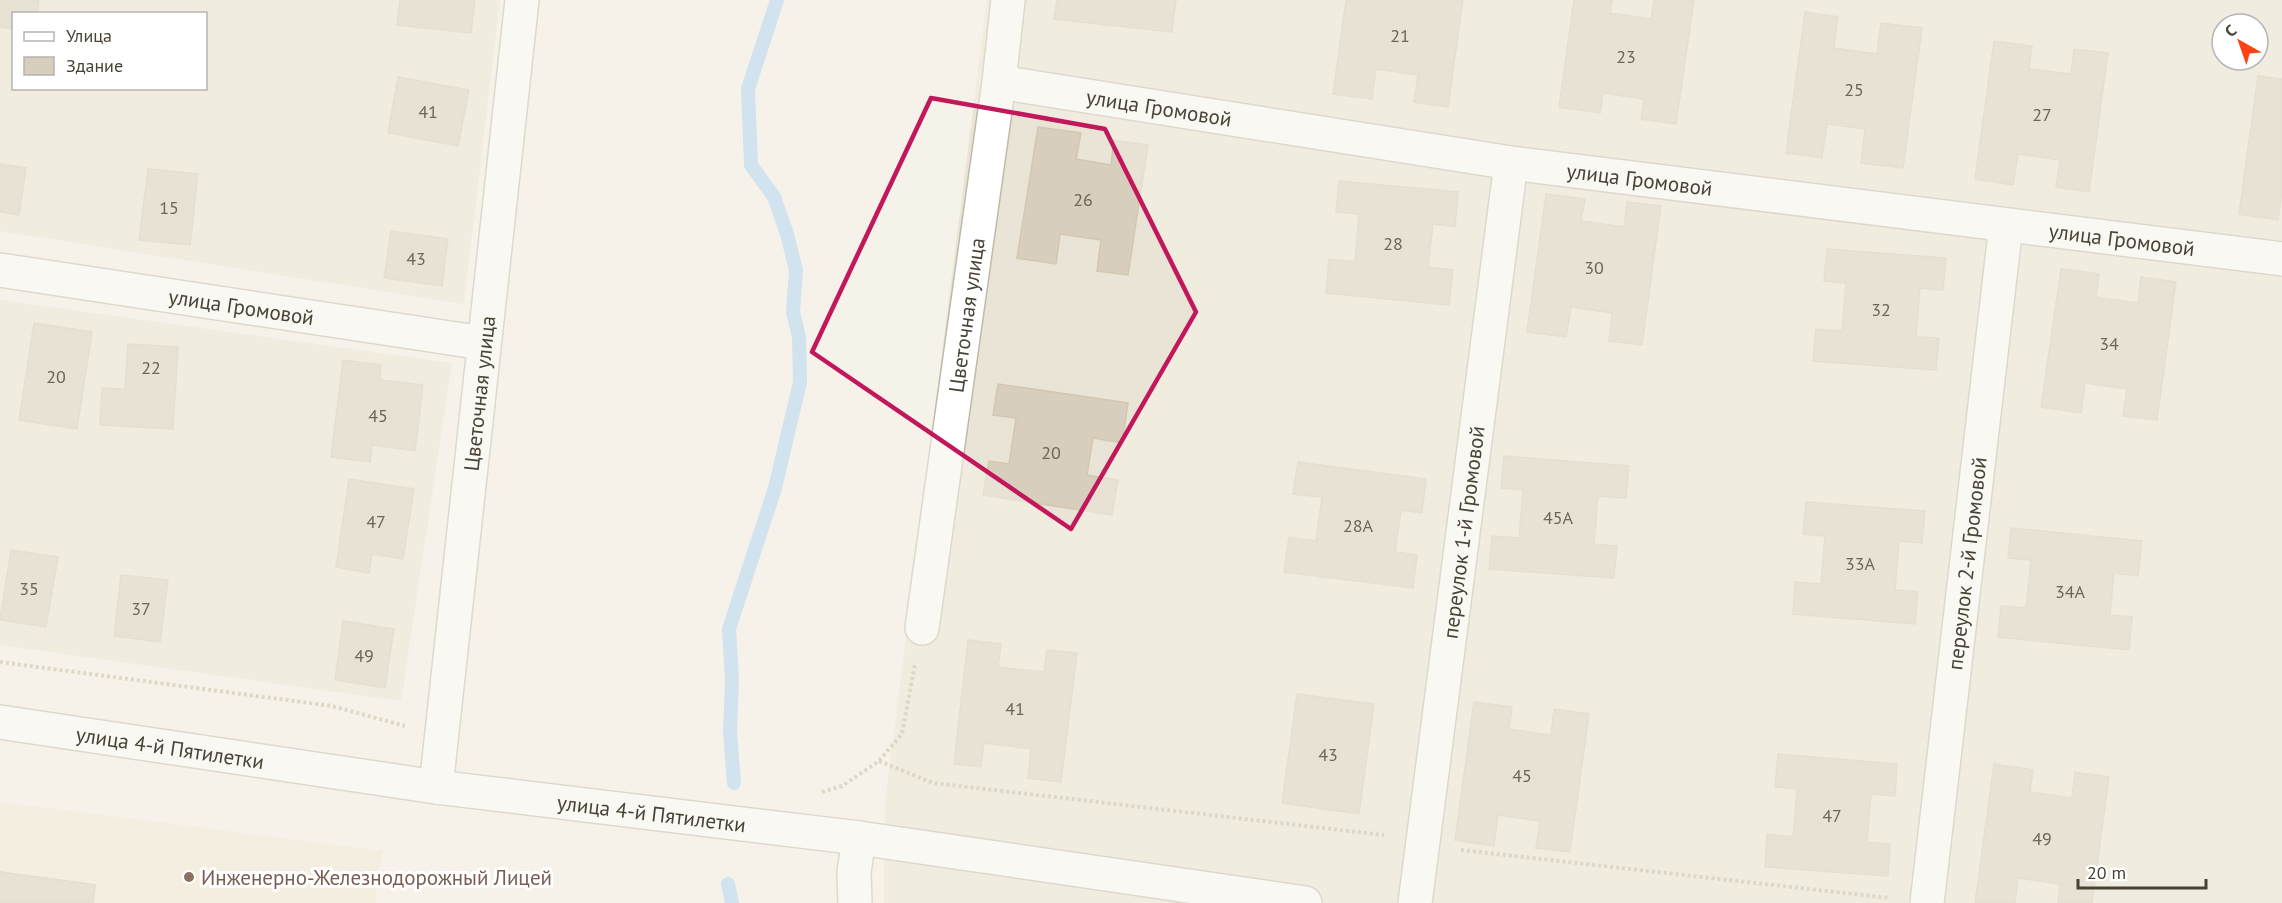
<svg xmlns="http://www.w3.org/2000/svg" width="2282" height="903" font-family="'PT Sans',sans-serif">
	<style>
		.residential { fill: #e9e4d6; fill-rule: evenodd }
		.education { fill: #efe8d2 }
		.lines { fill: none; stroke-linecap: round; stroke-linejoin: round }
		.stream { stroke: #a2d0f5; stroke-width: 14 }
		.building { fill: #d8cebd; stroke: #d3c7b0; stroke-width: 1.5 }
		.minor-casing { stroke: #c1baaa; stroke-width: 36 }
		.tertiary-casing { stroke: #c1baaa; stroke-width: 36 }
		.path { stroke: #c4b79b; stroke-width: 4; stroke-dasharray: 3 3; stroke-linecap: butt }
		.minor { stroke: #fff; stroke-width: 33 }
		.tertiary { stroke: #fff; stroke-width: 33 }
		.marked { fill: none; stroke: #c2185b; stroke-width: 4.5; stroke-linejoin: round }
		.education-dot { fill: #8d6e63; stroke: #fff; stroke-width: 2 }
		.labels { text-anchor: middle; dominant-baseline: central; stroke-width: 6; stroke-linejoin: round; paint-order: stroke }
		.number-label { font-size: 18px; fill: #6d6658 }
		.street-label { font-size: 21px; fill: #494336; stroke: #fff }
		.education-label { font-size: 21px; fill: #785e54; stroke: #fff; text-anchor: start }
	</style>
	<rect width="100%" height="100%" fill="#f5f2e9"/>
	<g class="residential">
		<path d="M 0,0 L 500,0 L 464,304 L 0,231 ZM 14,14 L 206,14 L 206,88 L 14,88 Z"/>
		<path d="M 987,0 L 2282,0 L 2282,903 L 884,903 L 885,801 ZM 2222,24 L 2258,24 L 2258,60 L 2222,60 Z"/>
		<polygon points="0,300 452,363 401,701 0,645"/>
	</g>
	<polygon class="education" points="0,802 382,851 375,903 0,903"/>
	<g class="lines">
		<g class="stream">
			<polyline points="734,783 730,732 732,679 729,629 775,488 800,382 799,337 793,312 796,270 787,234 774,197 751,165 748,89 777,0"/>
			<polyline points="728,884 732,903"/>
		</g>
	</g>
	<g class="building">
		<polygon points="0,0 39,0 37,14 14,14 14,29 0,27"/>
		<polygon points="400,0 475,0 471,33 397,25"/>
		<polygon points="1057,0 1176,0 1172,32 1054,19"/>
		<polygon points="1346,0 1463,0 1448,107 1414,102 1418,75 1376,69 1372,99 1333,94"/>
		<polygon points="1574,0 1612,0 1610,13 1651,19 1654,0 1694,0 1676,124 1641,119 1644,99 1603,93 1600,113 1559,107"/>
		<polygon points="1805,12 1838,17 1834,48 1877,54 1881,23 1922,28 1903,168 1861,163 1865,129 1827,124 1822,158 1786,153"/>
		<polygon points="1994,41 2032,46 2029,69 2071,74 2074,49 2108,53 2089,192 2056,187 2060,160 2018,154 2013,185 1975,179"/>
		<polygon points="2258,76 2282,79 2282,192 2278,220 2239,214"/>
		<polygon points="398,77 469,90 458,146 388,133"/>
		<polygon points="1038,127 1081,133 1076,159 1111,165 1114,140 1148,145 1128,275 1097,271 1101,240 1060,234 1056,264 1017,258"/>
		<polygon points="0,164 26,168 19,215 0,212"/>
		<polygon points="148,169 198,174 190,245 139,240"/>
		<polygon points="1339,181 1458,192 1455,227 1433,224 1428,267 1453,270 1449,305 1326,293 1329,259 1355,262 1359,214 1336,212"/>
		<polygon points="1546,194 1585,199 1581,221 1624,227 1627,202 1661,206 1642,345 1609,341 1612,313 1571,307 1566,337 1527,332"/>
		<polygon points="391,231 448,239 442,286 384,278"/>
		<polygon points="1827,249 1946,258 1943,290 1920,288 1916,337 1939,338 1936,370 1813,361 1816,329 1842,331 1846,283 1824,281"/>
		<polygon points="2061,269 2099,274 2096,297 2138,303 2141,277 2176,282 2157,420 2123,416 2127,389 2085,383 2081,413 2041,407"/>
		<polygon points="34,323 92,332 77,429 19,420"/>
		<polygon points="128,344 178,347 173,429 100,425 102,388 125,389"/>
		<polygon points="343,360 381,365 380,380 423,385 415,451 372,445 370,462 331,457"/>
		<polygon points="998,384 1128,403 1122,443 1093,438 1087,475 1118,480 1112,515 983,495 989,461 1009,464 1016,418 993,415"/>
		<polygon points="1504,456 1629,466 1626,498 1598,496 1594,544 1617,546 1614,578 1489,569 1492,536 1519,538 1523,490 1501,488"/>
		<polygon points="1298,462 1426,479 1422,513 1401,510 1395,552 1417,555 1413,588 1284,572 1289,537 1316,541 1322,497 1293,494"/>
		<polygon points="349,479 414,489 403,559 372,554 369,573 336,567"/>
		<polygon points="1806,502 1925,511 1922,543 1899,541 1895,590 1918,592 1915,624 1793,614 1795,582 1821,584 1825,536 1803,534"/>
		<polygon points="2011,528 2142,541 2138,576 2114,573 2110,615 2132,617 2129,650 1998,637 2001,606 2026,608 2031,560 2008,558"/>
		<polygon points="11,550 58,557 46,627 0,620"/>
		<polygon points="121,575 168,580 160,642 114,636"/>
		<polygon points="343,621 394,629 385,688 335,680"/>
		<polygon points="968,640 1001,644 998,667 1044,672 1047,650 1077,653 1061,782 1028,778 1031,749 984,743 981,767 954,764"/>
		<polygon points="1297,694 1374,704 1359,814 1282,803"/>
		<polygon points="1474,702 1512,707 1509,729 1551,735 1554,709 1589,714 1570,852 1536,848 1540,821 1498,815 1494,846 1455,840"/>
		<polygon points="1778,754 1897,764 1895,796 1871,794 1867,842 1890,844 1888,876 1765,867 1767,834 1793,837 1797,789 1775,787"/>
		<polygon points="1994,764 2033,770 2030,792 2072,798 2075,772 2109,777 2092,903 2058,903 2060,884 2018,878 2015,903 1975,903"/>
		<polygon points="0,872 95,885 93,903 0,903"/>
		<polygon points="0,872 95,885 93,903 0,903"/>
	</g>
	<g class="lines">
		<defs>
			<g id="minor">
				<path id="s1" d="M 999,82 L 1511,163 L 2282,259"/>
				<path id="s2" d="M 0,270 L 483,343"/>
				<path id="s3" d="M 922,628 L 999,82 L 1008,0"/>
				<path id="s4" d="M 436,787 L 522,0"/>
				<polyline points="855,903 854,872 859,838"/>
				<path id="s5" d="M 1415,903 L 1511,163"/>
				<path id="s6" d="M 1927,903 L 2006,225"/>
			</g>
			<g id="tertiary">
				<path id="s7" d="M 0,722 L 436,787 L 859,838 L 1305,903"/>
			</g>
		</defs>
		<use href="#minor" class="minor-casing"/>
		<use href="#tertiary" class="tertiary-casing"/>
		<g class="path">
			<polyline points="0,662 332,706 405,726"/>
			<polyline points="879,761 933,783 1384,835"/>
			<polyline points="822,792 842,786 879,761 902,734 915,664"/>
			<polyline points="1461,850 1889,898"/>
		</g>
		<use href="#minor" class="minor"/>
		<use href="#tertiary" class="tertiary"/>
	</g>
	<path d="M0 0H2282V903H0ZM 931,98 L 1105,129 L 1196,312 L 1071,529 L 812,352 Z" fill="#f5f2e9" fill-opacity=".55" fill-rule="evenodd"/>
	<path class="marked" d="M 931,98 L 1105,129 L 1196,312 L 1071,529 L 812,352 Z"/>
	<circle class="education-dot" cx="189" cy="877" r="6"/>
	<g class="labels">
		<g class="number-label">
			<text x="1400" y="35">21</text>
			<text x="1626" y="56">23</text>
			<text x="1854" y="89">25</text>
			<text x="428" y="111">41</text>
			<text x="2042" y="114">27</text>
			<text x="1083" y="199">26</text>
			<text x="169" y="207">15</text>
			<text x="1393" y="243">28</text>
			<text x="416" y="258">43</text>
			<text x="1594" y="267">30</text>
			<text x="1881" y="309">32</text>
			<text x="2109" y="343">34</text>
			<text x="151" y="367">22</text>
			<text x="56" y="376">20</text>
			<text x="378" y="415">45</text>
			<text x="1051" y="452">20</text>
			<text x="1558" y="517">45А</text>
			<text x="376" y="521">47</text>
			<text x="1358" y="525">28А</text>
			<text x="1860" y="563">33А</text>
			<text x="29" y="588">35</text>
			<text x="2070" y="591">34А</text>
			<text x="141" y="608">37</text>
			<text x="364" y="655">49</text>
			<text x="1015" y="708">41</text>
			<text x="1328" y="754">43</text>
			<text x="1522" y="775">45</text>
			<text x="1832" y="815">47</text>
			<text x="2042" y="838">49</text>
		</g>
		<g class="street-label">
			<text stroke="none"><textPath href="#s1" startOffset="162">улица Громовой</textPath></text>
			<text stroke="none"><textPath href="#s1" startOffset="648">улица Громовой</textPath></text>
			<text stroke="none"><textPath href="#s1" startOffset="1134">улица Громовой</textPath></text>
			<text stroke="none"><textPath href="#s2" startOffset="244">улица Громовой</textPath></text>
			<text stroke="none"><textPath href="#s3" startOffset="316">Цветочная улица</textPath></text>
			<text stroke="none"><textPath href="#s4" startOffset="396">Цветочная улица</textPath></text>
			<text stroke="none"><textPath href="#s5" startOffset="374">переулок 1-й Громовой</textPath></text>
			<text stroke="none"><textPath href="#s6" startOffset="342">переулок 2-й Громовой</textPath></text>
			<text stroke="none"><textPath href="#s7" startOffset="172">улица 4-й Пятилетки</textPath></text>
			<text stroke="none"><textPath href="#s7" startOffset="658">улица 4-й Пятилетки</textPath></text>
		</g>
		<g class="education-label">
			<text x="201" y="877">Инженерно-Железнодорожный Лицей</text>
		</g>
	</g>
	<rect x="12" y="12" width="195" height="78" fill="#ffffff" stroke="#b6b4af" stroke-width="1.5"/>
	<rect x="24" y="32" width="30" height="9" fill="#ffffff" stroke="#b6b4af" stroke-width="1.5"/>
	<text x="66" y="42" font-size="18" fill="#494336">Улица</text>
	<rect x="24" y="57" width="30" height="18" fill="#d8cebd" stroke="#b6b4af" stroke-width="1.5"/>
	<text x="66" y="72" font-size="18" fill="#494336">Здание</text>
	<g transform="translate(2240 42) rotate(320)"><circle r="28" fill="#ffffff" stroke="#b6b4af" stroke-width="1.5"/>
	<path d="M0-4.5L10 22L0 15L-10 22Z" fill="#ff4216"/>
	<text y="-9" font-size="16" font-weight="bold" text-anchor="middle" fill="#494336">С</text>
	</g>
	<path d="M2078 879v9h128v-9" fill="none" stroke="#494336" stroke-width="3"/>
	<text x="2087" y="879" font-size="18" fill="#494336" stroke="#ffffff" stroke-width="4.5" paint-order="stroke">20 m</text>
</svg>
